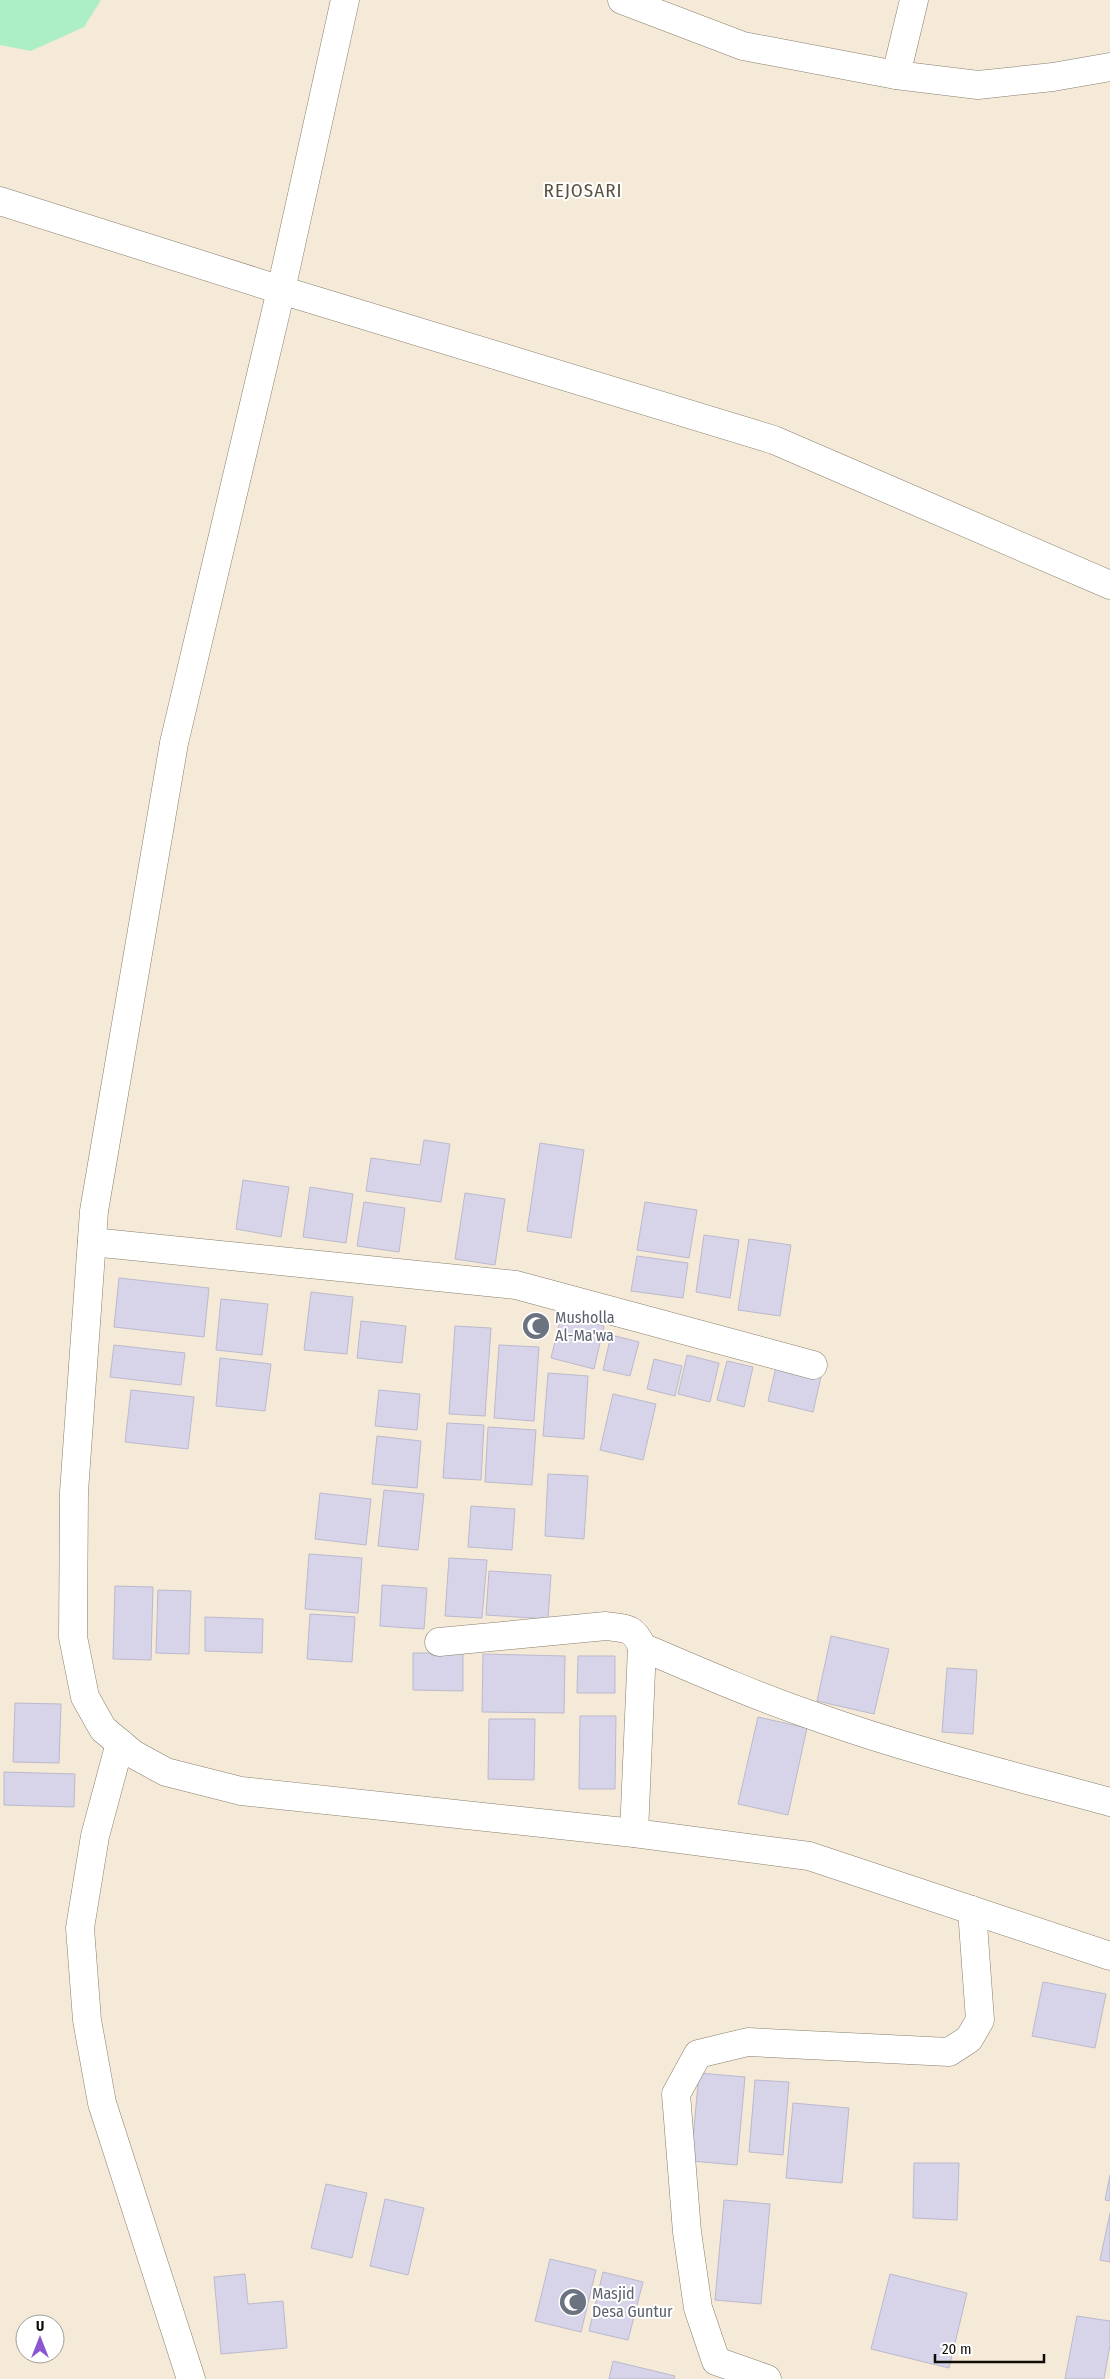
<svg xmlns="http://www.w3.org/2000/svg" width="1110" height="2379" font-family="'Fira Sans Condensed',sans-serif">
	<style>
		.green { fill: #acefc6 }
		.building { fill: #d7d4e9; stroke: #bbb9cd }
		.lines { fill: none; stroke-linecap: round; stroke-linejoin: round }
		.minor-casing { stroke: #877e6c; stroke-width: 29 }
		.minor { stroke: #fff; stroke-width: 28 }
		.labels { text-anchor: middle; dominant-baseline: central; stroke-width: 4; stroke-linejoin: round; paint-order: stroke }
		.worship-label { font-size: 16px; fill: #5b616d; stroke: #fff; text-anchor: start }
		.quarter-label { font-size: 19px; letter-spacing: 1px; fill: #5a5241; stroke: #fff }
	</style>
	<rect width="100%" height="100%" fill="#f5ead7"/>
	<polygon class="green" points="0,0 101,0 84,27 31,51 0,45"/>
	<g class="building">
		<polygon points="424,1140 450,1144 441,1202 366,1191 371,1158 420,1165"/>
		<polygon points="540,1143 584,1150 571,1238 527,1231"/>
		<polygon points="243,1180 289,1187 281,1237 236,1229"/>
		<polygon points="310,1187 353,1194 346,1243 303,1237"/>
		<polygon points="465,1193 505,1199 495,1265 455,1259"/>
		<polygon points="364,1202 405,1208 399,1252 357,1246"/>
		<polygon points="645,1202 697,1210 689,1258 637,1250"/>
		<polygon points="704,1235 739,1240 730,1298 696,1292"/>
		<polygon points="749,1239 791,1245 780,1316 738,1310"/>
		<polygon points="637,1256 688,1263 683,1298 631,1291"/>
		<polygon points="119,1278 209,1288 204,1337 114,1327"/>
		<polygon points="311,1292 353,1297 347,1354 304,1350"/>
		<polygon points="221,1299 268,1304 262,1355 216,1350"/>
		<polygon points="561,1316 604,1326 594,1369 551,1358"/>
		<polygon points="361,1321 406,1326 402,1363 357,1358"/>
		<polygon points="455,1326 491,1328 485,1416 449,1414"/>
		<polygon points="611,1335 639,1342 630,1376 603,1370"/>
		<polygon points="114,1345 185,1353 181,1385 110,1377"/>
		<polygon points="499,1345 539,1347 534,1421 494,1418"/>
		<polygon points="687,1355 719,1363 710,1402 678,1394"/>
		<polygon points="220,1358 271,1364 265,1411 216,1406"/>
		<polygon points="654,1359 682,1366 675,1396 647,1389"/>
		<polygon points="727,1361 753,1367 744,1407 717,1400"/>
		<polygon points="776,1367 821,1377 813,1412 768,1401"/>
		<polygon points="548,1373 588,1376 584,1439 543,1436"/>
		<polygon points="131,1390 194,1397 188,1449 125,1442"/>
		<polygon points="379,1390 420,1394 417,1430 375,1426"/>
		<polygon points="613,1394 656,1404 643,1460 600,1450"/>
		<polygon points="447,1423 484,1425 481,1480 443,1478"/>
		<polygon points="488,1427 536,1430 532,1485 485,1482"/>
		<polygon points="377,1436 421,1441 417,1488 372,1484"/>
		<polygon points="548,1474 588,1476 584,1539 545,1536"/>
		<polygon points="384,1490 424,1494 418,1550 378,1546"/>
		<polygon points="320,1493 371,1499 366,1545 315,1539"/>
		<polygon points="471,1506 515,1509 512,1550 468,1547"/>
		<polygon points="309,1554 362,1558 358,1613 305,1609"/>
		<polygon points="449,1558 487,1560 482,1618 445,1616"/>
		<polygon points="489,1571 551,1575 548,1619 486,1615"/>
		<polygon points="382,1585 427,1588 424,1629 380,1626"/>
		<polygon points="115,1586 153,1587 151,1660 113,1659"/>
		<polygon points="158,1590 191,1591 189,1654 156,1653"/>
		<polygon points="310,1614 355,1617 352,1662 307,1659"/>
		<polygon points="205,1617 263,1619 262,1653 205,1651"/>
		<polygon points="831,1636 889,1649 874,1714 817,1701"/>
		<polygon points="413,1653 463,1653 463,1691 413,1690"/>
		<polygon points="483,1654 565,1656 564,1713 482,1712"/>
		<polygon points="578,1656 615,1656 615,1693 577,1693"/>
		<polygon points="947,1668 977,1670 973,1734 942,1732"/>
		<polygon points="15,1703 61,1704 59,1763 13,1762"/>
		<polygon points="580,1716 616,1716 615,1789 579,1789"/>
		<polygon points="758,1717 807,1728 788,1815 738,1804"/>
		<polygon points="489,1719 535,1719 534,1780 488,1779"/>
		<polygon points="4,1772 75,1774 74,1807 4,1805"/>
		<polygon points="1043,1982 1106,1994 1095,2048 1032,2036"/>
		<polygon points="699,2073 745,2077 737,2165 691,2161"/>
		<polygon points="755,2080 789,2082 783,2155 749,2152"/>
		<polygon points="793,2103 849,2108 842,2183 786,2178"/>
		<polygon points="914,2163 959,2163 957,2220 913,2218"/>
		<polygon points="1110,2175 1110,2201 1105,2200"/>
		<polygon points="326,2184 367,2193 352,2258 311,2248"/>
		<polygon points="385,2199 424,2208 408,2275 370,2266"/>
		<polygon points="724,2200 770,2204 761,2304 715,2300"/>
		<polygon points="1110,2213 1110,2262 1100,2260"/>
		<polygon points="550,2259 596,2270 581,2332 535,2321"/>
		<polygon points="603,2272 643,2282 628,2340 589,2331"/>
		<polygon points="245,2274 248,2304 283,2301 287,2348 221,2354 214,2277"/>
		<polygon points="890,2274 967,2293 949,2368 871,2349"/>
		<polygon points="1077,2316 1110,2321 1110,2345 1104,2379 1065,2379"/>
		<polygon points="613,2361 675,2376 674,2379 609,2379"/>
	</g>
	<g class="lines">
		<defs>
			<g id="minor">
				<polyline points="345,0 281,290 174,743 94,1211 74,1492 73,1637 85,1697 103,1729 133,1754 166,1772 241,1791 634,1833 809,1856 1110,1956"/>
				<polyline points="622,0 743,46 896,75 978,85 1053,77 1110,67"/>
				<polyline points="896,75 914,0"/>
				<polyline points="0,201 281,290 774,440 1110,585"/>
				<polyline points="92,1242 516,1285 813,1365"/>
				<path d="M 439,1642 L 606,1626 C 626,1629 633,1626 642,1647 L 634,1833"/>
				<path d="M 642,1647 C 698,1671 753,1695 811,1715 C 908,1750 1010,1775 1110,1802"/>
				<polyline points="120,1743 95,1836 80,1928 87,2020 102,2103 191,2379"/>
				<polyline points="767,2379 716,2361 698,2308 687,2232 676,2094 698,2054 748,2042 949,2052 969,2039 980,2020 972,1910"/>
			</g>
		</defs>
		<use href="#minor" class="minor-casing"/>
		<use href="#minor" class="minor"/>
	</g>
	<defs>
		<symbol id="mosque-disc" viewBox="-11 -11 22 22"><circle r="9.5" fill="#6b7280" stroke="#fff"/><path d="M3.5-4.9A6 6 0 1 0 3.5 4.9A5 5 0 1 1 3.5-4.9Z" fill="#fff"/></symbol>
	</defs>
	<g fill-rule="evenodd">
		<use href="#mosque-disc" x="520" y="1310" width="32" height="32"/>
		<use href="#mosque-disc" x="557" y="2286" width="32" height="32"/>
	</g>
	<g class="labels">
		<g class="worship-label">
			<text x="555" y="1317">Musholla<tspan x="555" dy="18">Al-Ma'wa</tspan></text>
			<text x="592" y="2293">Masjid<tspan x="592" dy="18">Desa Guntur</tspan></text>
		</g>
		<g class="quarter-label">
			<text x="583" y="190">REJOSARI</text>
		</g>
	</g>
	<g transform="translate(40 2339)"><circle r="24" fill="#ffffff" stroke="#9f9e9b"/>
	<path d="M0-4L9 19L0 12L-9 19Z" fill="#8b56ce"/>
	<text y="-8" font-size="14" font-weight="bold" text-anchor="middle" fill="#100c06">U</text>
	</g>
	<path d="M935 2354v8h109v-8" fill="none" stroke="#100c06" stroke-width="2.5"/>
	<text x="942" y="2354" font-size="15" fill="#100c06" stroke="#ffffff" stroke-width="4" paint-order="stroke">20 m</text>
</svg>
